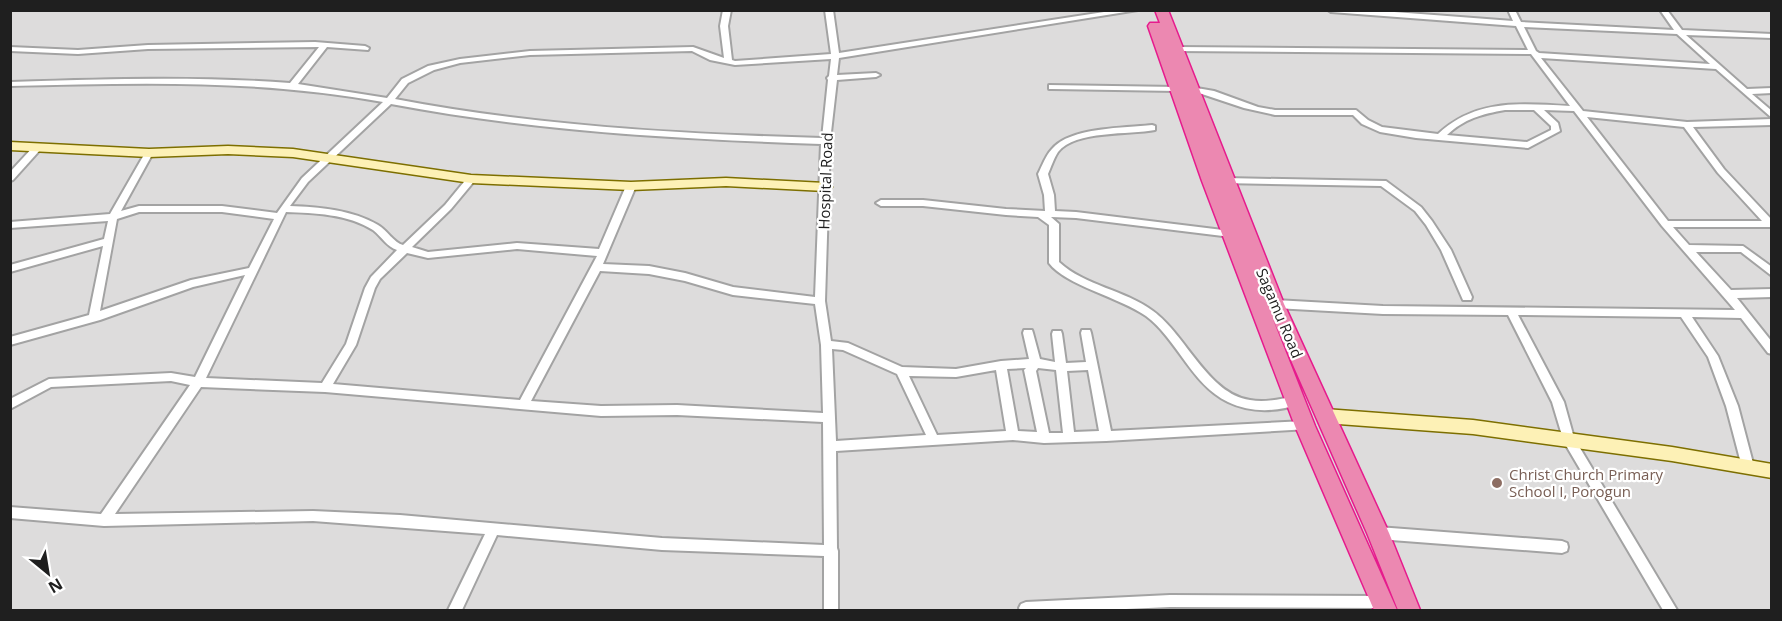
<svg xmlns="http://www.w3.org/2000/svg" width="1782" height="621" font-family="'Open Sans',sans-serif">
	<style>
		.residential { fill: #dddcdc }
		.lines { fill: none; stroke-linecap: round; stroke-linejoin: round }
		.street-casing { stroke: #a3a3a3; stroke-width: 4 }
		.secondary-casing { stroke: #7d6f00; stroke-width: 3 }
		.highway-casing { stroke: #e61b8d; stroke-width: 3 }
		.street { fill: #fff; fill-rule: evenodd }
		.secondary { fill: #fdf1b6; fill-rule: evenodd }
		.highway { fill: #ec88b1; fill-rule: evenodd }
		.education-dot { fill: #8d6e63; stroke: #fff; stroke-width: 2 }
		.labels { text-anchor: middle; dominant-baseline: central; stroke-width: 4.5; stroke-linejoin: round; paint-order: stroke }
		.street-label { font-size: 15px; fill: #1f1f1f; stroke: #fff }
		.education-label { font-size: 15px; fill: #785e54; stroke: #fff; text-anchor: start }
	</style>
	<rect width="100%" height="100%" fill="#f1eae5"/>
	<rect class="residential" x="11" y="11" width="1760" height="599"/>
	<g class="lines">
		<defs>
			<g id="street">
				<path d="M 723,10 L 731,10 L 728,26 L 732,60 L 735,61 L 831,54 L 825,10 L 833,10 L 839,53 L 1117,10 L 1138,10 L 839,58 L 837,75 L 876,73 L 880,75 L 876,77 L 837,80 L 830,141 L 825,301 L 831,341 L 848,343 L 902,367 L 956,369 L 1001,361 L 1029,359 L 1023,333 L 1024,330 L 1032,330 L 1033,333 L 1040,359 L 1055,362 L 1052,334 L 1053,331 L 1061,331 L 1062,334 L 1066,363 L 1086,362 L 1081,333 L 1082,330 L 1090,330 L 1091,333 L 1111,431 L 1305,421 L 1309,423 L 1311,426 L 1309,429 L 1106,441 L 1044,443 L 1013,440 L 836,451 L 837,548 L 838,551 L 838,610 L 824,610 L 824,556 L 662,550 L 497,535 L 462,610 L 448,610 L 485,534 L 313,521 L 104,526 L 10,518 L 10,507 L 101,514 L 190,385 L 171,381 L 51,387 L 10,409 L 10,399 L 49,379 L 171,373 L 195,377 L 245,275 L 193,287 L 100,320 L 10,345 L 10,337 L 89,315 L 103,246 L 10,272 L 10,265 L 104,239 L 108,221 L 10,228 L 10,222 L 110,214 L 145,153 L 149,150 L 153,153 L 121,211 L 139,206 L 222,206 L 277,213 L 302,178 L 383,102 C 257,79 137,83 10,86 L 10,82 C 104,79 197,76 290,83 L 319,47 L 148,49 L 78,54 L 10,51 L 10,47 L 78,50 L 148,45 L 315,42 L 365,46 L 369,48 L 368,50 L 327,47 L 298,84 L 387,98 L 402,79 L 428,66 L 460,59 L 530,51 L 693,47 L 724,58 L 720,26 ZM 692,51 L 710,60 L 735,65 L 831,59 L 829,76 L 827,78 L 828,80 L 822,138 C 678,134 536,126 395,99 L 408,83 L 434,70 L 460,63 L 530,55 ZM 391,104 C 533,131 677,139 821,144 L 815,297 L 733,287 L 685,273 L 649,266 L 603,264 L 636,186 L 631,183 L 626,186 L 599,249 L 517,243 L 428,252 L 412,247 L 451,209 L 476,179 L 471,176 L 468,177 L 445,205 L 403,245 C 394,243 387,230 378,225 C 353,210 319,207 290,206 L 308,182 ZM 139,212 L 222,212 L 274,219 L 249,268 L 191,280 L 100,311 L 117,219 ZM 286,212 C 314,213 348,214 373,230 C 382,237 387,247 397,250 L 371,277 L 365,288 L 346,344 L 322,383 L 206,378 ZM 517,249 L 597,256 L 520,400 L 333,384 L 356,345 L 375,288 L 380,279 L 407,253 L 428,258 ZM 600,271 L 649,274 L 685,281 L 733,295 L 815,304 L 821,345 L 823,413 L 677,405 L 601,406 L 531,401 ZM 832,349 L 843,350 L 897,374 L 926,435 L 836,441 ZM 1026,368 L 1024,370 L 1037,432 L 1018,431 L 1007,369 ZM 1038,368 L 1056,370 L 1063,433 L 1049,433 L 1036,371 ZM 996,370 L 1006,431 L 937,435 L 909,376 L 956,377 ZM 1088,370 L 1099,431 L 1074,432 L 1067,371 ZM 201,387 L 325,392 L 601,416 L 677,415 L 823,422 L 824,545 L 662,538 L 400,515 L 313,511 L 115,514 Z"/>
				<path d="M 1328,10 L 1368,10 L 1513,21 L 1508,10 L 1515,10 L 1521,22 L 1674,30 L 1660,10 L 1667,10 L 1682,30 L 1772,34 L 1772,38 L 1686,35 L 1747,89 L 1772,88 L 1772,93 L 1752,94 L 1772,111 L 1772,118 L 1716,69 L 1541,58 L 1583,111 L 1687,122 L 1772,119 L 1772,125 L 1693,127 L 1724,169 L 1772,220 L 1772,227 L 1673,227 L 1689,245 L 1743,246 L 1772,267 L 1772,276 L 1741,252 L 1696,252 L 1731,290 L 1772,289 L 1772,297 L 1737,298 L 1772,342 L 1772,354 L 1768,353 L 1741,318 L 1692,317 L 1718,356 L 1738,406 L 1754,467 L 1752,471 L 1748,472 L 1744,471 L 1742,467 L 1726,406 L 1708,357 L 1681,317 L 1518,315 L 1564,402 L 1574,438 L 1677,610 L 1663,610 L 1564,442 L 1552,402 L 1508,315 L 1383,314 L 1275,308 L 1270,304 L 1275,300 L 1383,306 L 1735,310 L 1662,226 L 1574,111 L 1544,110 L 1558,123 L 1560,131 L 1528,148 L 1416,138 L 1380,132 L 1362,124 L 1353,115 L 1275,115 L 1244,108 L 1187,89 L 1191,87 L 1214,91 L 1258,107 L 1275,110 L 1356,110 L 1368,120 L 1382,127 L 1438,134 C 1477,98 1521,104 1570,106 L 1531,54 L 1176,51 L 1172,49 L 1176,47 L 1528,50 L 1516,26 L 1331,12 ZM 1524,27 L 1677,34 L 1710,64 L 1539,53 L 1536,51 ZM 1505,110 L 1534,110 L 1551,126 L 1551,130 L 1527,142 L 1447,135 C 1464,119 1482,114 1505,110 ZM 1587,117 L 1684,127 L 1718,173 L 1762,221 L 1668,221 Z"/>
				<polygon points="1049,85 1177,87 1181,89 1177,91 1052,89 1049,89"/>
				<path d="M 1152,125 L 1155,126 L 1155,130 C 1130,135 1075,130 1058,152 C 1054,158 1051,167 1048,174 L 1054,195 L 1055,211 L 1076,212 L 1231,231 L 1234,232 L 1236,234 L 1234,236 L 1231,237 L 1076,218 L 1051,217 L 1059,224 L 1059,262 C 1085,286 1125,290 1153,311 C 1186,335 1208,394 1250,400 C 1265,403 1281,399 1296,396 L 1300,398 L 1302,401 L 1300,404 C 1276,412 1251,413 1228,402 C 1192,385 1177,339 1146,316 C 1121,298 1065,285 1049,263 L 1049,225 L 1038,217 L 1006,215 L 923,206 L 881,206 L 876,203 L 881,200 L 923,200 L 1006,209 L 1045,211 L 1044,195 L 1038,174 C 1042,166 1046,155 1052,149 C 1070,127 1125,128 1152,125 Z"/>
				<polygon points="37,145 40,146 40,150 13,180 10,181 10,172 34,146"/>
				<polygon points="1225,178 1386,181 1421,207 1432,221 1451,250 1472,297 1471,300 1463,300 1441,250 1426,225 1415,211 1381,186 1222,183 1220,181"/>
				<polygon points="1378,527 1562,541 1567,543 1568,547 1567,551 1562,553 1378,539 1373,537 1372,533 1373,529"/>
				<polygon points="1170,595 1381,596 1386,598 1388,602 1386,606 1381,608 1170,607 1104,610 1020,610 1019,608 1021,604 1026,602"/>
			</g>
			<g id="secondary">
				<polygon points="10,142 149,149 228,146 293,149 471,175 631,182 726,178 825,183 832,187 825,191 726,186 631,190 471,183 293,157 228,154 149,157 10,150"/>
				<polygon points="1325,409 1473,420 1672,447 1772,464 1772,478 1672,461 1473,434 1325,423 1319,421 1317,416 1319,411"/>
			</g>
			<polygon id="highway" points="1155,10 1168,10 1284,304 1389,533 1420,610 1398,610 1367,533 1272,317 1315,426 1397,610 1374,610 1295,426 1202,181 1148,26 1150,23 1160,23"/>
		</defs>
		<use href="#street" class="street-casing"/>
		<use href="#secondary" class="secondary-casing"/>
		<use href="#highway" class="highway-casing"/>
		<use href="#street" class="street"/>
		<use href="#secondary" class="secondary"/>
		<use href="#highway" class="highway"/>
	</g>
	<circle class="education-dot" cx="1497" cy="483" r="6"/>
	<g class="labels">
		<g class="street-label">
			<text transform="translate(825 181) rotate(-88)">Hospital Road</text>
			<text transform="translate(1280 313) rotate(67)">Sagamu Road</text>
		</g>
		<g class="education-label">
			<text x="1509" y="474">Christ Church Primary<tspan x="1509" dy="17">School I, Porogun</tspan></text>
		</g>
	</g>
	<rect width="1782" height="621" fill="none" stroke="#1f1f1f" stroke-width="24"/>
	<g transform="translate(48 573) rotate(150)" stroke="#ffffff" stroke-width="4.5" paint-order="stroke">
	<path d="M0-4.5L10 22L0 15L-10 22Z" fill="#1f1f1f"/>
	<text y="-9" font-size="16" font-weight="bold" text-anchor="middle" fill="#1f1f1f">N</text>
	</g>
</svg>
